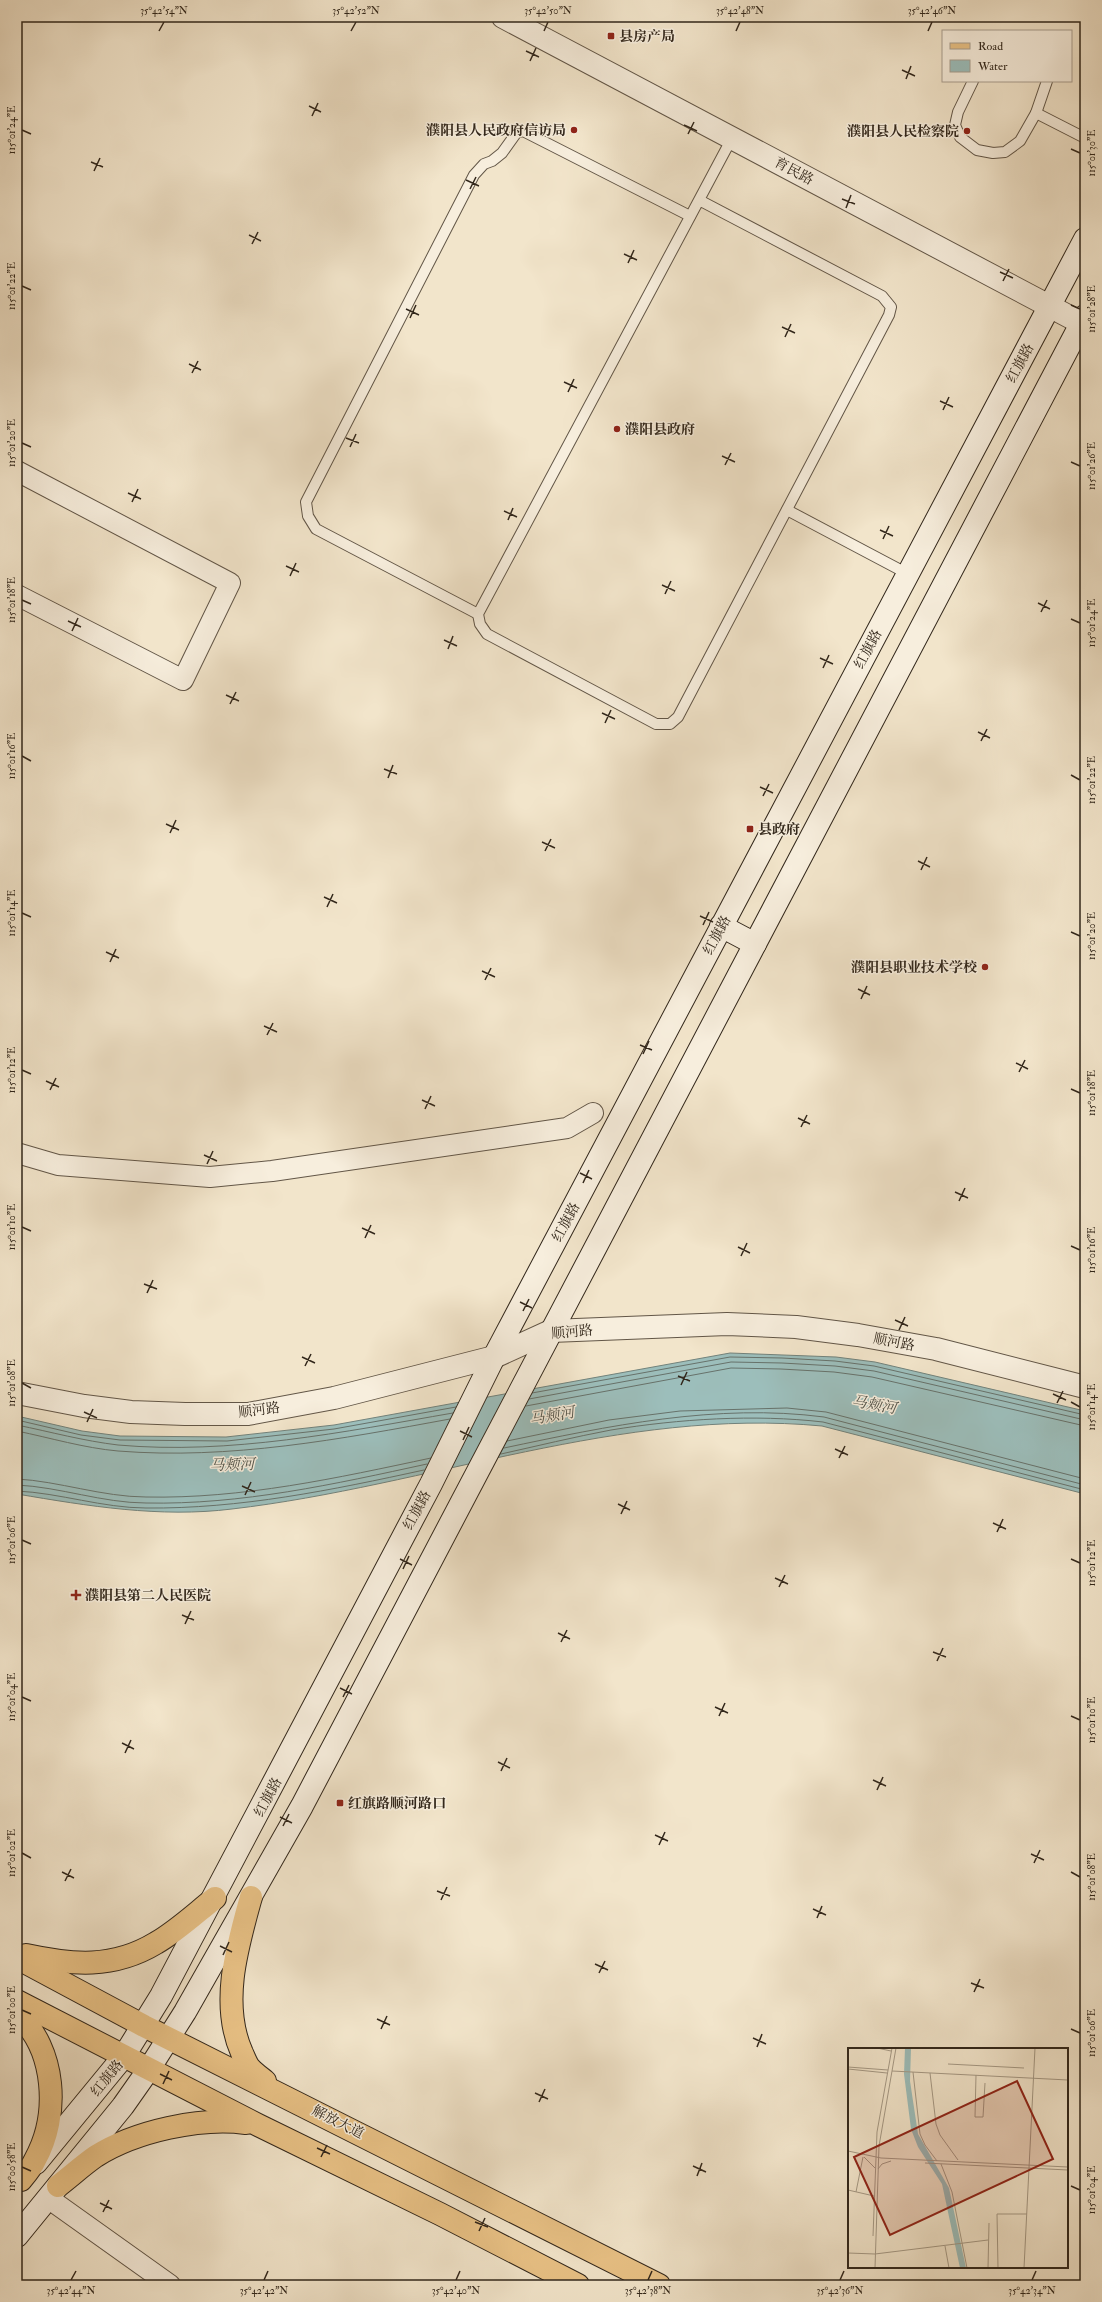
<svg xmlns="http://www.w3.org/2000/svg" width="1102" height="2302" font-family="'IM FELL Double Pica','Noto Serif SC',serif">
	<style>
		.water { fill: #9cbebb; stroke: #72827b }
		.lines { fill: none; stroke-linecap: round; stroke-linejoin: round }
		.shore { stroke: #67726b; stroke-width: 1 }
		.service-casing { stroke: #625647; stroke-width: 12 }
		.minor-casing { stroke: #625647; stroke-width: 22 }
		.tertiary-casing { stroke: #625647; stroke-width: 24 }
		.secondary-casing { stroke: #32271b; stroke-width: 24 }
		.primary-casing { stroke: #32271b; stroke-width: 24 }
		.service { stroke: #f7eedd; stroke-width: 10 }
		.minor { stroke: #f7eedd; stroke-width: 20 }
		.tertiary { stroke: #f7eedd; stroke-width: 22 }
		.secondary { stroke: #f7eedd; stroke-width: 22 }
		.primary { stroke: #e9c286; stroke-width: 22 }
		.ticks { fill: none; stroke: #32271b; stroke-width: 1.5 }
		.poi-dot { fill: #8f2418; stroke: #f7eedd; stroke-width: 1.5 }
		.labels { text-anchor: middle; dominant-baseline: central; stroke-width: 3; stroke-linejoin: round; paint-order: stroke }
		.poi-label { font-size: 14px; font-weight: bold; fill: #32271b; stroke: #f7eedd; text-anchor: start }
		.street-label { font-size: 14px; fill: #32271b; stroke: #f7eedd }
		.water-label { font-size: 15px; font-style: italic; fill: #52544b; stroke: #f7eedd }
		.inset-road { fill: none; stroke: #a59985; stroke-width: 1 }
		.view { fill: #8f2418; fill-opacity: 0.15; stroke: #8f2418; stroke-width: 2 }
		.inset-edge { fill: none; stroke: #32271b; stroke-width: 2 }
		.neatline { fill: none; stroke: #32271b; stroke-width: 1.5 }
		.ticks-label { font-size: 10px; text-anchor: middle; fill: #32271b }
	</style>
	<rect width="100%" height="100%" fill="#f2e5cb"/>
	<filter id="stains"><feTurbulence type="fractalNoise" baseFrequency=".005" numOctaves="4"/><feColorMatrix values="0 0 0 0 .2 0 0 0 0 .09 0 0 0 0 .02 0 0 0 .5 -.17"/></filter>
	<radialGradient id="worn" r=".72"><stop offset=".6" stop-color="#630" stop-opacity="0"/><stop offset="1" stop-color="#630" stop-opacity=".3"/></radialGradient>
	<path class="water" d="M 730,1353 L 836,1357 L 875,1362 L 1085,1411 L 1085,1494 L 822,1426 C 621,1407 429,1486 232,1509 C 160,1518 88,1506 17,1494 L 17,1416 L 82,1431 L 120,1436 L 226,1437 L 334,1425 Z"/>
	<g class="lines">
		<g class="shore">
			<polyline points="532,1393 730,1357 782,1358 835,1361 874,1366 1085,1415"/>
			<polyline points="529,1399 731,1362 782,1363 835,1366 874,1371 1085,1420"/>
			<polyline points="526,1406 731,1368 781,1369 834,1372 872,1377 1085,1426"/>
			<polyline points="17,1420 81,1435 120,1440 227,1441 334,1429 456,1407"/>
			<path d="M 17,1425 C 51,1432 84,1441 118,1445 C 230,1455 343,1432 453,1413"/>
			<path d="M 17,1431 C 51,1438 84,1448 118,1451 C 230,1460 341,1439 450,1419"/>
			<polyline points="507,1441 609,1420 680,1411 787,1408 826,1412 1085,1479"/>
			<path d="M 504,1448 C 608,1426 717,1403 824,1417 L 1085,1485"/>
			<path d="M 501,1454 C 537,1446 574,1437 611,1430 C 679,1419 754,1414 823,1422 L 1085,1490"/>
			<path d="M 17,1479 C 58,1481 103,1497 146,1497 C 242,1499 337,1478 431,1458"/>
			<path d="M 17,1485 C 60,1487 103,1503 146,1503 C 241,1505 335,1484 427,1464"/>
			<path d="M 17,1491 C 60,1493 103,1508 146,1508 C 240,1509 332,1490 424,1470"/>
		</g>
		<defs>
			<g id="service">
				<polyline points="973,81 958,112 955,125 960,137 977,150 993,153 1005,152 1020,141 1036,113 1047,81"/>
				<polyline points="1036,113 1085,138"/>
				<polyline points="699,200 882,296 891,307 889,315 678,717 670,724 656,724 487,634 480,624 478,614 699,200 732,138"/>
				<polyline points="787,510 908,574"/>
				<polyline points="478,614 316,529 308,516 306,502 474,175 484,164 492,161 502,153 517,132 523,131 690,216"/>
			</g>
			<g id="minor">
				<polyline points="17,471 230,583 183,680 17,595"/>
				<polyline points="17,1153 58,1165 210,1177 272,1171 567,1128 593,1113"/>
				<polyline points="48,2198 170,2285"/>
			</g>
			<g id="tertiary">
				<polyline points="503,17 1085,325"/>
				<polyline points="17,1393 84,1406 131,1412 185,1414 248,1414 334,1398 494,1357 551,1331 727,1324 796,1327 858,1335 936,1349 1085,1387"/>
			</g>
			<g id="secondary">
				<polyline points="721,926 755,944"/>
				<polyline points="36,2163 124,2056 161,1996 431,1484 494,1357 1085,239"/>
				<polyline points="17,2236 123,2106 149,2069 185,2012 302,1806 1085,316"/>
			</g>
			<g id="primary">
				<path d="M 251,1897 C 237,1947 220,2004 242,2053 C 244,2057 246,2063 249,2067 C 253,2072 260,2077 265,2081"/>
				<path d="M 26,1955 C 72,1965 113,1969 156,1943 C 177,1931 196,1913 215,1898"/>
				<polyline points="17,1958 144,2026 659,2285"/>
				<polyline points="17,2001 258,2125 440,2214 578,2285"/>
				<path d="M 17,2014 C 56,2049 60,2115 35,2160 C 32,2167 26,2174 21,2180"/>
				<path d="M 58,2186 C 71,2176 83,2165 96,2156 C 136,2131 200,2117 246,2123"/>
			</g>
		</defs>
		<use href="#service" class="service-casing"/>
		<use href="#minor" class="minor-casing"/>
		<use href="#tertiary" class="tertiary-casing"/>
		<use href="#secondary" class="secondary-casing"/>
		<use href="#primary" class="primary-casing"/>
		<use href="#service" class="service"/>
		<use href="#minor" class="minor"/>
		<use href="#tertiary" class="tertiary"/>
		<use href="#secondary" class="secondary"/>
		<use href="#primary" class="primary"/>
	</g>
	<path class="ticks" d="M 159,31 L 164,22M 351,31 L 356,22M 544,31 L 548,22M 736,31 L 740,22M 928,31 L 932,22M 526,51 L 539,57M 530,61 L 536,48M 902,70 L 915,76M 906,79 L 911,66M 309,106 L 321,112M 312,116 L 318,103M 684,125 L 697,131M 22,130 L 31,134M 688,134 L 694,122M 1071,149 L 1080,153M 91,162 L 103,167M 94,171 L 100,158M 466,180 L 479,186M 470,189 L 476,177M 842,199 L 855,204M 846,208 L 851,195M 249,235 L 261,241M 252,244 L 258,232M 624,254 L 637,260M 628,263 L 634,250M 1000,272 L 1013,278M 1003,281 L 1009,269M 22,286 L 31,290M 1071,305 L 1080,309M 406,309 L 419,315M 410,318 L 416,305M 782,327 L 795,333M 785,337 L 791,324M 189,364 L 201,370M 192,373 L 198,361M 564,382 L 577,388M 568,392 L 574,379M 940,401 L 953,407M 943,410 L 949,397M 346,438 L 359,443M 22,443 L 31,447M 350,447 L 356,434M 722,456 L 735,462M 1071,462 L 1080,466M 725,465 L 731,453M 128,493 L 141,499M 132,502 L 138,489M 504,511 L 517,517M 508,520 L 513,508M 880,530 L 893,536M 883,539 L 889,526M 286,566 L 299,572M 290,576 L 296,563M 662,585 L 675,591M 665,594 L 671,581M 22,600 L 31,604M 1038,603 L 1050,609M 1041,612 L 1047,600M 1071,619 L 1080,623M 68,621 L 81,627M 72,631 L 78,618M 444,640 L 457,646M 448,649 L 453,636M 820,658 L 833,664M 823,668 L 829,655M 226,695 L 239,701M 230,704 L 236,692M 602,713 L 615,719M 605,723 L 611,710M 978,732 L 990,738M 981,741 L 987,729M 22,756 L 31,761M 384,769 L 397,774M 1071,775 L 1080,780M 388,778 L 393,765M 760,787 L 773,793M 763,796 L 769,784M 166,824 L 179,830M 170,833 L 176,820M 542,842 L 555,848M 545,851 L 551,839M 918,861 L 930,867M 921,870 L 927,857M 324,897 L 337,903M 327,907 L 333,894M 22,913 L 31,917M 700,916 L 713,922M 703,925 L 709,912M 1071,932 L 1080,936M 106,952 L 119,958M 110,962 L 116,949M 482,971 L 495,977M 485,980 L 491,968M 858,989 L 870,995M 861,999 L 867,986M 264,1026 L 277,1032M 267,1035 L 273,1023M 640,1045 L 652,1050M 643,1054 L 649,1041M 1016,1063 L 1028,1069M 22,1070 L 31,1074M 1019,1072 L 1025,1060M 46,1081 L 59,1087M 1071,1089 L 1080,1093M 50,1090 L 56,1078M 422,1100 L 435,1106M 425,1109 L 431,1096M 798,1118 L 810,1124M 801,1127 L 807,1115M 204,1155 L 217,1161M 207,1164 L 213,1151M 580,1173 L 592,1179M 583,1183 L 589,1170M 955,1192 L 968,1198M 959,1201 L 965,1188M 22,1227 L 31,1231M 362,1228 L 375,1234M 365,1238 L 371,1225M 1071,1246 L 1080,1250M 738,1247 L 750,1253M 741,1256 L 747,1243M 144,1284 L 157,1289M 147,1293 L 153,1280M 520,1302 L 532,1308M 523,1311 L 529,1299M 895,1320 L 908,1326M 899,1330 L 905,1317M 302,1357 L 315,1363M 305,1366 L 311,1354M 678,1376 L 690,1381M 22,1383 L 31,1388M 681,1385 L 687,1372M 1053,1394 L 1066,1400M 1071,1402 L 1080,1407M 1057,1403 L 1063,1391M 84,1412 L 97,1418M 87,1422 L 93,1409M 460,1431 L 472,1437M 463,1440 L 469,1427M 835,1449 L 848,1455M 839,1458 L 845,1446M 242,1486 L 255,1492M 245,1495 L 251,1482M 618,1504 L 630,1510M 621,1514 L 627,1501M 993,1523 L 1006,1529M 997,1532 L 1003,1519M 22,1540 L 31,1544M 400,1559 L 412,1565M 1071,1559 L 1080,1563M 403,1569 L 409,1556M 775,1578 L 788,1584M 779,1587 L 785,1575M 182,1615 L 194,1620M 185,1624 L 191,1611M 558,1633 L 570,1639M 561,1642 L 567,1630M 933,1652 L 946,1657M 937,1661 L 943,1648M 340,1688 L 352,1694M 22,1697 L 31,1701M 343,1697 L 349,1685M 715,1707 L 728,1713M 719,1716 L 725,1703M 1071,1716 L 1080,1720M 122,1743 L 134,1749M 125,1753 L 131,1740M 498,1762 L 510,1768M 501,1771 L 507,1758M 873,1780 L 886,1786M 877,1790 L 883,1777M 280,1817 L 292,1823M 283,1826 L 289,1814M 655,1835 L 668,1841M 659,1845 L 665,1832M 22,1853 L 31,1858M 1031,1854 L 1044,1860M 1034,1863 L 1040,1850M 62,1872 L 74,1878M 1071,1872 L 1080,1877M 65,1881 L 71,1869M 437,1891 L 450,1896M 441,1900 L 447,1887M 813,1909 L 826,1915M 817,1918 L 822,1906M 220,1946 L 232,1952M 223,1955 L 229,1942M 595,1964 L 608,1970M 599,1973 L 605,1961M 971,1983 L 984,1988M 974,1992 L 980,1979M 22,2010 L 31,2014M 377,2019 L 390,2025M 381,2029 L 387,2016M 1071,2029 L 1080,2033M 753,2038 L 766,2044M 757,2047 L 762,2034M 160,2074 L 172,2080M 163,2084 L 169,2071M 535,2093 L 548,2099M 539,2102 L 545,2089M 317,2148 L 330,2154M 321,2157 L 327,2145M 693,2166 L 706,2172M 22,2167 L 31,2171M 697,2176 L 702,2163M 1071,2186 L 1080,2190M 100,2203 L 112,2209M 103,2212 L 109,2200M 475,2222 L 488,2227M 479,2231 L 485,2218M 71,2280 L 76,2271M 264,2280 L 268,2271M 456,2280 L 460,2271M 648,2280 L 652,2271M 840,2280 L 844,2271M 1032,2280 L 1036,2271"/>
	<g class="poi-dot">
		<rect x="607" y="32" width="8" height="8" rx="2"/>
		<circle cx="574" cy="130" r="4"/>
		<circle cx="967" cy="131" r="4"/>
		<circle cx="617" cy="429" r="4"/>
		<rect x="746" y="825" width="8" height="8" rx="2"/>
		<circle cx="985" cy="967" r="4"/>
		<path d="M74 1589h4v4h4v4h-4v4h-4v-4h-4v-4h4z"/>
		<rect x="336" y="1799" width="8" height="8" rx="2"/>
	</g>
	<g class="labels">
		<g class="poi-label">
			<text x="619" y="36">县房产局</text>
			<text x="566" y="130" text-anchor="end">濮阳县人民政府信访局</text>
			<text x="959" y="131" text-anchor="end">濮阳县人民检察院</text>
			<text x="625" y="429">濮阳县政府</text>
			<text x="758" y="829">县政府</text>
			<text x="977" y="967" text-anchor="end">濮阳县职业技术学校</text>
			<text x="85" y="1595">濮阳县第二人民医院</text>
			<text x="348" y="1803">红旗路顺河路口</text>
		</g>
		<g class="street-label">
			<text transform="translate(794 171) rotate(28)">育民路</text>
			<text transform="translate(1020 363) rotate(-62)">红旗路</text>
			<text transform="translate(868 649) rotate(-62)">红旗路</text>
			<text transform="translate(717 935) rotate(-62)">红旗路</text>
			<text transform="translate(566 1222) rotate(-62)">红旗路</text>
			<text transform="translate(572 1332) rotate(-5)">顺河路</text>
			<text transform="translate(894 1342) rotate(11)">顺河路</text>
			<text transform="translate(259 1410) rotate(-7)">顺河路</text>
			<text transform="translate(417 1510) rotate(-62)">红旗路</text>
			<text transform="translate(268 1797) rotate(-62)">红旗路</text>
			<text transform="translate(107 2078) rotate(-51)">红旗路</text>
			<text transform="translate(338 2122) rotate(27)">解放大道</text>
		</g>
		<g class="water-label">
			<text transform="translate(874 1405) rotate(10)">马颊河</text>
			<text transform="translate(552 1416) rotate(-10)">马颊河</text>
			<text transform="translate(232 1465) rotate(-1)">马颊河</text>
		</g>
	</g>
	<g transform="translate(848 2048)">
		<rect width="220" height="220" fill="#f2e5cb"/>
		<path d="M 57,0 L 63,0 L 62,33 L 70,86 L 101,140 L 118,220 L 112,220 L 94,136 L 70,99 L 63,81 L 56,26 Z" fill="#9cbebb"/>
		<path class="inset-road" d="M 29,0 L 43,3M 100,16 L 176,20M 0,19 L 40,22M 0,21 L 39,25M 44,23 L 220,32M 65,24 L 72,86 L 77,97 L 89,113M 82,25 L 88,76 L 92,87 L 110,112M 128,27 L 127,69 L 135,69 L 137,35M 0,103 L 33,110 L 220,119M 16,109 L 27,120M 77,115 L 220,122M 93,116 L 104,144 L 119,220M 30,121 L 34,116 L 43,113M 0,142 L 26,148M 8,144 L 15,109M 25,188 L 29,84 L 44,0M 97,198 L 101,220M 0,205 L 27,206 L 140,192M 27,220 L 31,98 L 48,0M 140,220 L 141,175M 150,220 L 149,166 L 179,166M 176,220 L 187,0"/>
		<path class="view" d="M 169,33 L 205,111 L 42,187 L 6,109 Z"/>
		<rect width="220" height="220" class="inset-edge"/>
	</g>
	<rect width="1102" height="2302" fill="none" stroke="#f2e5cb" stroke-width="44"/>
	<rect x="942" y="30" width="130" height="52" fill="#f7eedd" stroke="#a89e8f"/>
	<rect x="950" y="43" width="20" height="6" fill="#e9c286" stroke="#a89e8f"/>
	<text x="978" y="50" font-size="12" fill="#32271b">Road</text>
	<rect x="950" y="60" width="20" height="12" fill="#9cbebb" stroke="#a89e8f"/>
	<text x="978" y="70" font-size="12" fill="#32271b">Water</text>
	<rect x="22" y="22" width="1058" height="2258" class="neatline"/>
	<g class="ticks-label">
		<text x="164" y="14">35°42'54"N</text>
		<text x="356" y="14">35°42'52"N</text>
		<text x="548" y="14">35°42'50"N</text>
		<text x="740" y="14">35°42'48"N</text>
		<text x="932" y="14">35°42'46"N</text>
		<text transform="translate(11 130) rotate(-90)" y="4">115°01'24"E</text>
		<text transform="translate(1091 153) rotate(-90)" y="4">115°01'30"E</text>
		<text transform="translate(11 286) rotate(-90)" y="4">115°01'22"E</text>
		<text transform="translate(1091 309) rotate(-90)" y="4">115°01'28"E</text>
		<text transform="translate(11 443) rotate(-90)" y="4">115°01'20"E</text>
		<text transform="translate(1091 466) rotate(-90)" y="4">115°01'26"E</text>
		<text transform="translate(11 600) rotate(-90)" y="4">115°01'18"E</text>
		<text transform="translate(1091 623) rotate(-90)" y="4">115°01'24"E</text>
		<text transform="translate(11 756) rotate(-90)" y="4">115°01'16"E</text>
		<text transform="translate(1091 780) rotate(-90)" y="4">115°01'22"E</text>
		<text transform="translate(11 913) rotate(-90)" y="4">115°01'14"E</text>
		<text transform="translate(1091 936) rotate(-90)" y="4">115°01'20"E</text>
		<text transform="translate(11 1070) rotate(-90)" y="4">115°01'12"E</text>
		<text transform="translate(1091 1093) rotate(-90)" y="4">115°01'18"E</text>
		<text transform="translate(11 1227) rotate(-90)" y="4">115°01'10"E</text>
		<text transform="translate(1091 1250) rotate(-90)" y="4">115°01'16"E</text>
		<text transform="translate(11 1383) rotate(-90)" y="4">115°01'08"E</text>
		<text transform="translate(1091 1407) rotate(-90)" y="4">115°01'14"E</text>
		<text transform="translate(11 1540) rotate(-90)" y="4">115°01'06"E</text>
		<text transform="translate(1091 1563) rotate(-90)" y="4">115°01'12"E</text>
		<text transform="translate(11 1697) rotate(-90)" y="4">115°01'04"E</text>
		<text transform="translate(1091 1720) rotate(-90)" y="4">115°01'10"E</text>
		<text transform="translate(11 1853) rotate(-90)" y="4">115°01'02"E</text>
		<text transform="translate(1091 1877) rotate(-90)" y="4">115°01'08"E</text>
		<text transform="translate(11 2010) rotate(-90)" y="4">115°01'00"E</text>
		<text transform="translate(1091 2033) rotate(-90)" y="4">115°01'06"E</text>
		<text transform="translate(11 2167) rotate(-90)" y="4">115°00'58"E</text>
		<text transform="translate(1091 2190) rotate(-90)" y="4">115°01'04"E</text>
		<text x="71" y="2294">35°42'44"N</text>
		<text x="264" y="2294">35°42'42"N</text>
		<text x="456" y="2294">35°42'40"N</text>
		<text x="648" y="2294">35°42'38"N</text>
		<text x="840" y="2294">35°42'36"N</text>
		<text x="1032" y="2294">35°42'34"N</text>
	</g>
	<rect width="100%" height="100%" filter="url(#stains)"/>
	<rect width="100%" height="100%" fill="url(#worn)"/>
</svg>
